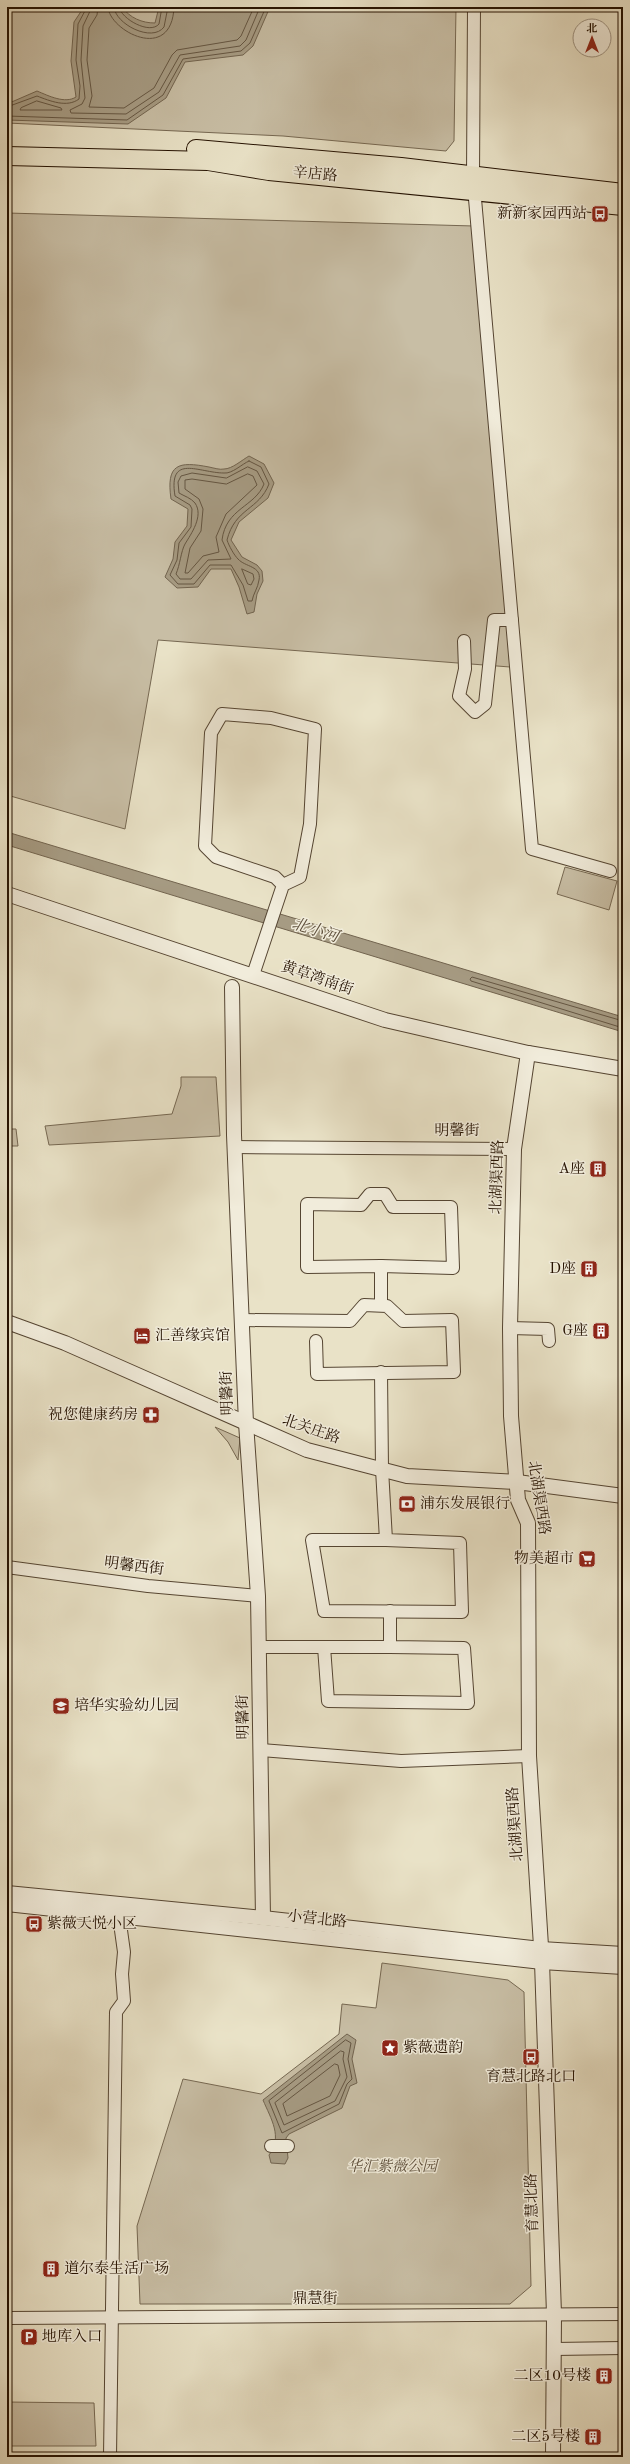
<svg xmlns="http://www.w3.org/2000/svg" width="630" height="2464" font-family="'Old Standard TT','Noto Serif SC',serif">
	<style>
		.green { fill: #c8bea5; stroke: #766852 }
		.water { fill: #a69b83; stroke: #72644f }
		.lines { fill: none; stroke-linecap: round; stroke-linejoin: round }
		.shore { stroke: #655642; stroke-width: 1 }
		.minor-casing { stroke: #554532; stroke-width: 14 }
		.tertiary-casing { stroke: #554532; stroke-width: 16 }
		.primary-casing { stroke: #241100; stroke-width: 20 }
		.minor { stroke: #f1ecdb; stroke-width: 12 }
		.tertiary { stroke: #f1ecdb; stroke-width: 14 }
		.primary { stroke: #e9e2c7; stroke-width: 18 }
		.labels { text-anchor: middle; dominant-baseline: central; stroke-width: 3; stroke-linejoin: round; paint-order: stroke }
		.street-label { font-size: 15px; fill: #241100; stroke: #f1ecdb }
		.poi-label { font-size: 15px; fill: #241100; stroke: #f1ecdb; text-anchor: end }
		.park-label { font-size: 15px; font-style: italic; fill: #5d4e3a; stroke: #f1ecdb }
		.water-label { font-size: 16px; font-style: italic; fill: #5e4f3b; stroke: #f1ecdb }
	</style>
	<rect width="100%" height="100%" fill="#e9e2c7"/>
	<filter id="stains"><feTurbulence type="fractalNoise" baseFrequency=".005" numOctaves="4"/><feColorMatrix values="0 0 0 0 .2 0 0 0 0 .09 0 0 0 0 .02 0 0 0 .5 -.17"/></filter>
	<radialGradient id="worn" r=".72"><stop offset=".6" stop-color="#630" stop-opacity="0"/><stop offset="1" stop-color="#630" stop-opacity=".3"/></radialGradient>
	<g class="green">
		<polygon points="7,7 456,7 454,141 446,151 283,136 7,123"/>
		<polygon points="7,213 474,226 510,667 158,640 125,829 7,795"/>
		<polygon points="565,867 617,881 609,910 557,894"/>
		<polygon points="181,1077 216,1077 220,1136 49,1145 45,1126 172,1114 181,1086"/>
		<polygon points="7,1129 16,1129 18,1146 7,1146"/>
		<polygon points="215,1427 240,1438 238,1460 228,1442"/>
		<polygon points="382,1963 508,1980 524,1992 531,2286 510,2304 140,2304 137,2226 183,2079 261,2094 339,2034 342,2004 376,2008"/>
		<polygon points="7,2402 94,2403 96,2446 7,2446"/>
	</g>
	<g class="water">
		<path d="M 84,7 L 122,7 C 130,18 142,23 155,23 L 159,7 L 270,7 L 253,46 L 243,55 L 185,62 L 166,98 L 128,124 L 7,120 L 7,104 L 37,91 C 49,96 65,104 76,97 L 71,61 L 74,22 Z"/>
		<path d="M 249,456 L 264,464 L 274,483 L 268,498 L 239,522 L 231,540 L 242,557 L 257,565 L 262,571 L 263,581 L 257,594 L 254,612 L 247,614 L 239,587 L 231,569 L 211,569 L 198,587 L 177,588 L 165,577 L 173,559 L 175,542 L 187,526 L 188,509 L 171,499 C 166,464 178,461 209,467 C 214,468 220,470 224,469 C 232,469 242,460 249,456 Z"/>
		<polygon points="7,832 623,1017 623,1032 7,845"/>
		<path d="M 347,2034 L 356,2040 L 352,2059 L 357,2083 L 350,2086 L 342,2108 L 289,2134 L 286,2138 L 288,2158 L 285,2164 L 271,2163 L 269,2155 C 283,2137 271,2119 263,2100 Z"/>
	</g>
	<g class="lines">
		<g class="shore">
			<polyline points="92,7 83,26 81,60 85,98 82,104 70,110 71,113 126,114 159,92 180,55 240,46 246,40 260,7"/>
			<polyline points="98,7 97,15 89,28 87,60 92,96 89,107 124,108 154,88 172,55 177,50 237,40 241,36 254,7"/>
			<path d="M 108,7 C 109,31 172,64 174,7"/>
			<path d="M 114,7 C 115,24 152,43 164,27 L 168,7"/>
			<path d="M 119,7 C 121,19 150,35 159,24 L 162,7"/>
			<polygon points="37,101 61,108 62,110 20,110 21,108"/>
			<path d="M 7,107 L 37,96 C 50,101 67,108 79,99 L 80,86 L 76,60 L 78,24 L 87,7"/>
			<polyline points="7,116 127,120 163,95 183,59 241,51 250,43 266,7"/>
			<path d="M 249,461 L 261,467 L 269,484 C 259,510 235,508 227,540 C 229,546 234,555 238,559 C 245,567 262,566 259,580 C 258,588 253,594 252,601 L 248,601 L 243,585 L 231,565 L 210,565 L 194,584 L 178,584 L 170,575 L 177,560 L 179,543 L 191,527 L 192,509 L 190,505 L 175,496 C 168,453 199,473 224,473 C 232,474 242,464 249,461 Z"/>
			<path d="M 248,467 L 257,471 L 264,484 C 255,507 226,508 222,540 L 231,559 L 208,560 L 191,579 L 180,579 L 176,574 C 180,565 181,551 185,544 C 191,534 204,516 195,503 C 191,498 184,496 179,493 L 178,482 L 181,476 L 192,473 L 226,478 Z"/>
			<polygon points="248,474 253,476 257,485 226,514 216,537 219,552 203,556 188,573 185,573 190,548 201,531 203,509 199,499 185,489 185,480 192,479 226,484"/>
			<polygon points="242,569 253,574 254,579 251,585 248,584"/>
			<polyline points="623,1021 472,977 470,979 471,981 623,1028"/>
			<polygon points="346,2040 351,2043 348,2059 352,2079 347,2084 339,2104 282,2133 269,2101"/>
			<polygon points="341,2051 344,2052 343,2059 347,2077 335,2101 284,2125 275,2103"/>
			<polygon points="335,2064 338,2065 340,2075 330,2096 287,2116 283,2104"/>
		</g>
		<defs>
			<g id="minor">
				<polyline points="474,7 473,176 532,849 610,871"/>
				<polyline points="464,641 465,669 459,696 475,712 485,704 494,620 512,620"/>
				<polyline points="253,975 283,885 300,877 310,824 315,729 271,718 222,714 211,733 205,846 216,857 275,877 283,885"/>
				<polyline points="235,1147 514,1149"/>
				<polygon points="370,1194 385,1194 393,1207 451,1207 453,1268 381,1266 307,1267 307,1204 361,1205"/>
				<polyline points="381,1305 381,1266"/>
				<polyline points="242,1320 350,1321 364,1305 387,1306 403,1321 452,1320 454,1372 317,1374 316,1341"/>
				<polyline points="510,1328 548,1329 549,1341"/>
				<polyline points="381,1372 382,1469 386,1540 312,1540 324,1611 462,1612 460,1543 386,1540"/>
				<polyline points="7,1567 148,1586 258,1596"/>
				<polyline points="390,1611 390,1647 324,1647 328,1701 468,1703 464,1648 390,1647"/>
				<polyline points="259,1647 324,1647"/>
				<polyline points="261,1750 401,1761 529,1756"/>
				<polyline points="271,2146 288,2146"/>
				<polyline points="7,2318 623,2314"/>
				<polyline points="554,2349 623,2348"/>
				<polyline points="110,2457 116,2012 124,2001 122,1974 124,1952 119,1916"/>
			</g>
			<g id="tertiary">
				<polyline points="7,894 385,1020 528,1053 623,1069"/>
				<polyline points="232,987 234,1135 246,1423 258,1596 263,1918"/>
				<polyline points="528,1053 514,1149 510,1328 511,1416 518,1500 528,1523 529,1756 542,1962 554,2314 553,2457"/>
				<polyline points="7,1322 65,1343 307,1450 407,1476 517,1482 623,1496"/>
				<polyline points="7,1893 263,1918 541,1949 623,1954"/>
				<polyline points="7,1904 542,1962 623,1967"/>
			</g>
			<g id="primary">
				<polyline points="196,149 401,167 623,193"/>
				<polyline points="7,156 208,161 269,171 623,206"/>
			</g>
		</defs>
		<use href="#minor" class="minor-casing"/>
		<use href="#tertiary" class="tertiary-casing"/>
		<use href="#primary" class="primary-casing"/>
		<use href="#minor" class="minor"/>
		<use href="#tertiary" class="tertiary"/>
		<use href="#primary" class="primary"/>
	</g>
	<defs>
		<symbol id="bus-square" viewBox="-11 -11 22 22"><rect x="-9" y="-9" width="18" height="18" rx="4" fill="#8f2418" stroke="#f1ecdb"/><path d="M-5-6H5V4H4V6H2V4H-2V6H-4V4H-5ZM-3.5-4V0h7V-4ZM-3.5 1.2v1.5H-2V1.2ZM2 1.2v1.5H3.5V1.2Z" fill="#fff"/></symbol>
		<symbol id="building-square" viewBox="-11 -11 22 22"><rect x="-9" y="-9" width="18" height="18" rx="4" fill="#8f2418" stroke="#f1ecdb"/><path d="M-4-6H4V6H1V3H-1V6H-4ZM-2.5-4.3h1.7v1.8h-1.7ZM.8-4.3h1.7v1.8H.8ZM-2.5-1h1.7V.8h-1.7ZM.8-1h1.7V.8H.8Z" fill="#fff"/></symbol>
		<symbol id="hotel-square" viewBox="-11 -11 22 22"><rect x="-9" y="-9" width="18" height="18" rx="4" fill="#8f2418" stroke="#f1ecdb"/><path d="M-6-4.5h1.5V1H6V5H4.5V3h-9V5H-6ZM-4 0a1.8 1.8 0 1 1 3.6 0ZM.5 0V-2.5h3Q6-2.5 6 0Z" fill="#fff"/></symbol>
		<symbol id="pharmacy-square" viewBox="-11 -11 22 22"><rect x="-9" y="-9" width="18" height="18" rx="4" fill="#8f2418" stroke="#f1ecdb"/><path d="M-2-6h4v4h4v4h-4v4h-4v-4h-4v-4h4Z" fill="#fff"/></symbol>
		<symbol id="bank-square" viewBox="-11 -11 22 22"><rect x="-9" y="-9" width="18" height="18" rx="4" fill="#8f2418" stroke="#f1ecdb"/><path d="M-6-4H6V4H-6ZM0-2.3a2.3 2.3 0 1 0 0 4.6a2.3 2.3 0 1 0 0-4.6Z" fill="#fff"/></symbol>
		<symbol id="supermarket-square" viewBox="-11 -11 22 22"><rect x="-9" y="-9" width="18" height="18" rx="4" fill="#8f2418" stroke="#f1ecdb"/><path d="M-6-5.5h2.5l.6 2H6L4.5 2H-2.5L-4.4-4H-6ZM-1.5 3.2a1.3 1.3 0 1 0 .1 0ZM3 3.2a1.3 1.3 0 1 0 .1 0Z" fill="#fff"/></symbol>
		<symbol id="school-square" viewBox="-11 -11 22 22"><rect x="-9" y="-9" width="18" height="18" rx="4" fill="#8f2418" stroke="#f1ecdb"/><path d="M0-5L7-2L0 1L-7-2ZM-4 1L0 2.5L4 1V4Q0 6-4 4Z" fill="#fff"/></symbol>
		<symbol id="sight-square" viewBox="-11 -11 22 22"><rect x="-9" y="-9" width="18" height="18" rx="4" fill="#8f2418" stroke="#f1ecdb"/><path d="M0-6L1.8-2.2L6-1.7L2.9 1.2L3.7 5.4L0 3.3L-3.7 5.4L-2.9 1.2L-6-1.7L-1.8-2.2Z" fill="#fff"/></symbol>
		<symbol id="parking-square" viewBox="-11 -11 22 22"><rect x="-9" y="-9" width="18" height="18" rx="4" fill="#8f2418" stroke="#f1ecdb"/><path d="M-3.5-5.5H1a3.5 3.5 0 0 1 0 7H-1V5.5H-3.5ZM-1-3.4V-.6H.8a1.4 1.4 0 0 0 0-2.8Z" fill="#fff"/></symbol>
	</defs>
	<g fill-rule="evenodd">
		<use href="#bus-square" x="590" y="204" width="20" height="20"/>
		<use href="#building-square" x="588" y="1159" width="20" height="20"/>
		<use href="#building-square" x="579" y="1259" width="20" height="20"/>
		<use href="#building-square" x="591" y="1321" width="20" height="20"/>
		<use href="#hotel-square" x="132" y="1326" width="20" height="20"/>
		<use href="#pharmacy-square" x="141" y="1405" width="20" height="20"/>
		<use href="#bank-square" x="397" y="1494" width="20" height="20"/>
		<use href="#supermarket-square" x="577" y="1549" width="20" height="20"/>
		<use href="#school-square" x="51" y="1696" width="20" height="20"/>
		<use href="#bus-square" x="24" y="1914" width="20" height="20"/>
		<use href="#sight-square" x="380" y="2038" width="20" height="20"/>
		<use href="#bus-square" x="521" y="2047" width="20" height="20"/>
		<use href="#building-square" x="41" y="2259" width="20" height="20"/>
		<use href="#parking-square" x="19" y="2327" width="20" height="20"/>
		<use href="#building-square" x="594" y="2366" width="20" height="20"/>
		<use href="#building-square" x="583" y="2427" width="20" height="20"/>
	</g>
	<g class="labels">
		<g class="street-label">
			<text transform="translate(315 175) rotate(5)">辛店路</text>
			<text transform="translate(317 979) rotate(19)">黄草湾南街</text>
			<text x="457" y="1131">明馨街</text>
			<text transform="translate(498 1177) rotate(-88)">北湖渠西路</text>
			<text transform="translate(228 1393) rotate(-92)">明馨街</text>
			<text transform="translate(311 1430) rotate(19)">北关庄路</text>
			<text transform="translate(538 1498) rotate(81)">北湖渠西路</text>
			<text transform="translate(134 1567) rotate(7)">明馨西街</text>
			<text transform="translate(244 1717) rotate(-91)">明馨街</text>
			<text transform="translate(516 1824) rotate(-94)">北湖渠西路</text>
			<text transform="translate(317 1920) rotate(6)">小营北路</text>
			<text transform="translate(533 2203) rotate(-92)">育慧北路</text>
			<text x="315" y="2299">鼎慧街</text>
		</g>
		<g class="poi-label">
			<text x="587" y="214">新新家园西站</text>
			<text x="585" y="1169">A座</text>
			<text x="576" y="1269">D座</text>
			<text x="588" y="1331">G座</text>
			<text x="155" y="1336" text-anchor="start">汇善缘宾馆</text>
			<text x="138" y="1415">祝您健康药房</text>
			<text x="420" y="1504" text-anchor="start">浦东发展银行</text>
			<text x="574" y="1559">物美超市</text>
			<text x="74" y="1706" text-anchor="start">培华实验幼儿园</text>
			<text x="47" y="1924" text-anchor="start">紫薇天悦小区</text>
			<text x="403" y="2048" text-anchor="start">紫薇遗韵</text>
			<text x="531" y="2077" text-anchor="middle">育慧北路北口</text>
			<text x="64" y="2269" text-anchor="start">道尔泰生活广场</text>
			<text x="42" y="2337" text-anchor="start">地库入口</text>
			<text x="591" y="2376">二区10号楼</text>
			<text x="580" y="2437">二区5号楼</text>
		</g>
		<g class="park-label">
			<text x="392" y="2167">华汇紫薇公园</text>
		</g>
		<g class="water-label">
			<text transform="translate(315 931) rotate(17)">北小河</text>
		</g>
	</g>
	<rect width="630" height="2464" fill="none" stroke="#e9e2c7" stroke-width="24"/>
	<rect x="8" y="8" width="614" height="2448" fill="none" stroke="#241100" stroke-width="2"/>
	<rect x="12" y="12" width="606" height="2440" fill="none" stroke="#241100"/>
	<g transform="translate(592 38)"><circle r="19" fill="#f1ecdb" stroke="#9f9483"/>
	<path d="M0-3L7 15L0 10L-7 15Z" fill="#8f2418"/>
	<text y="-6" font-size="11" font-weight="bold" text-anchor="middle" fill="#241100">北</text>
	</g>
	<rect width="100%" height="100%" filter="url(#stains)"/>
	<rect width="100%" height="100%" fill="url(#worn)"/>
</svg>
